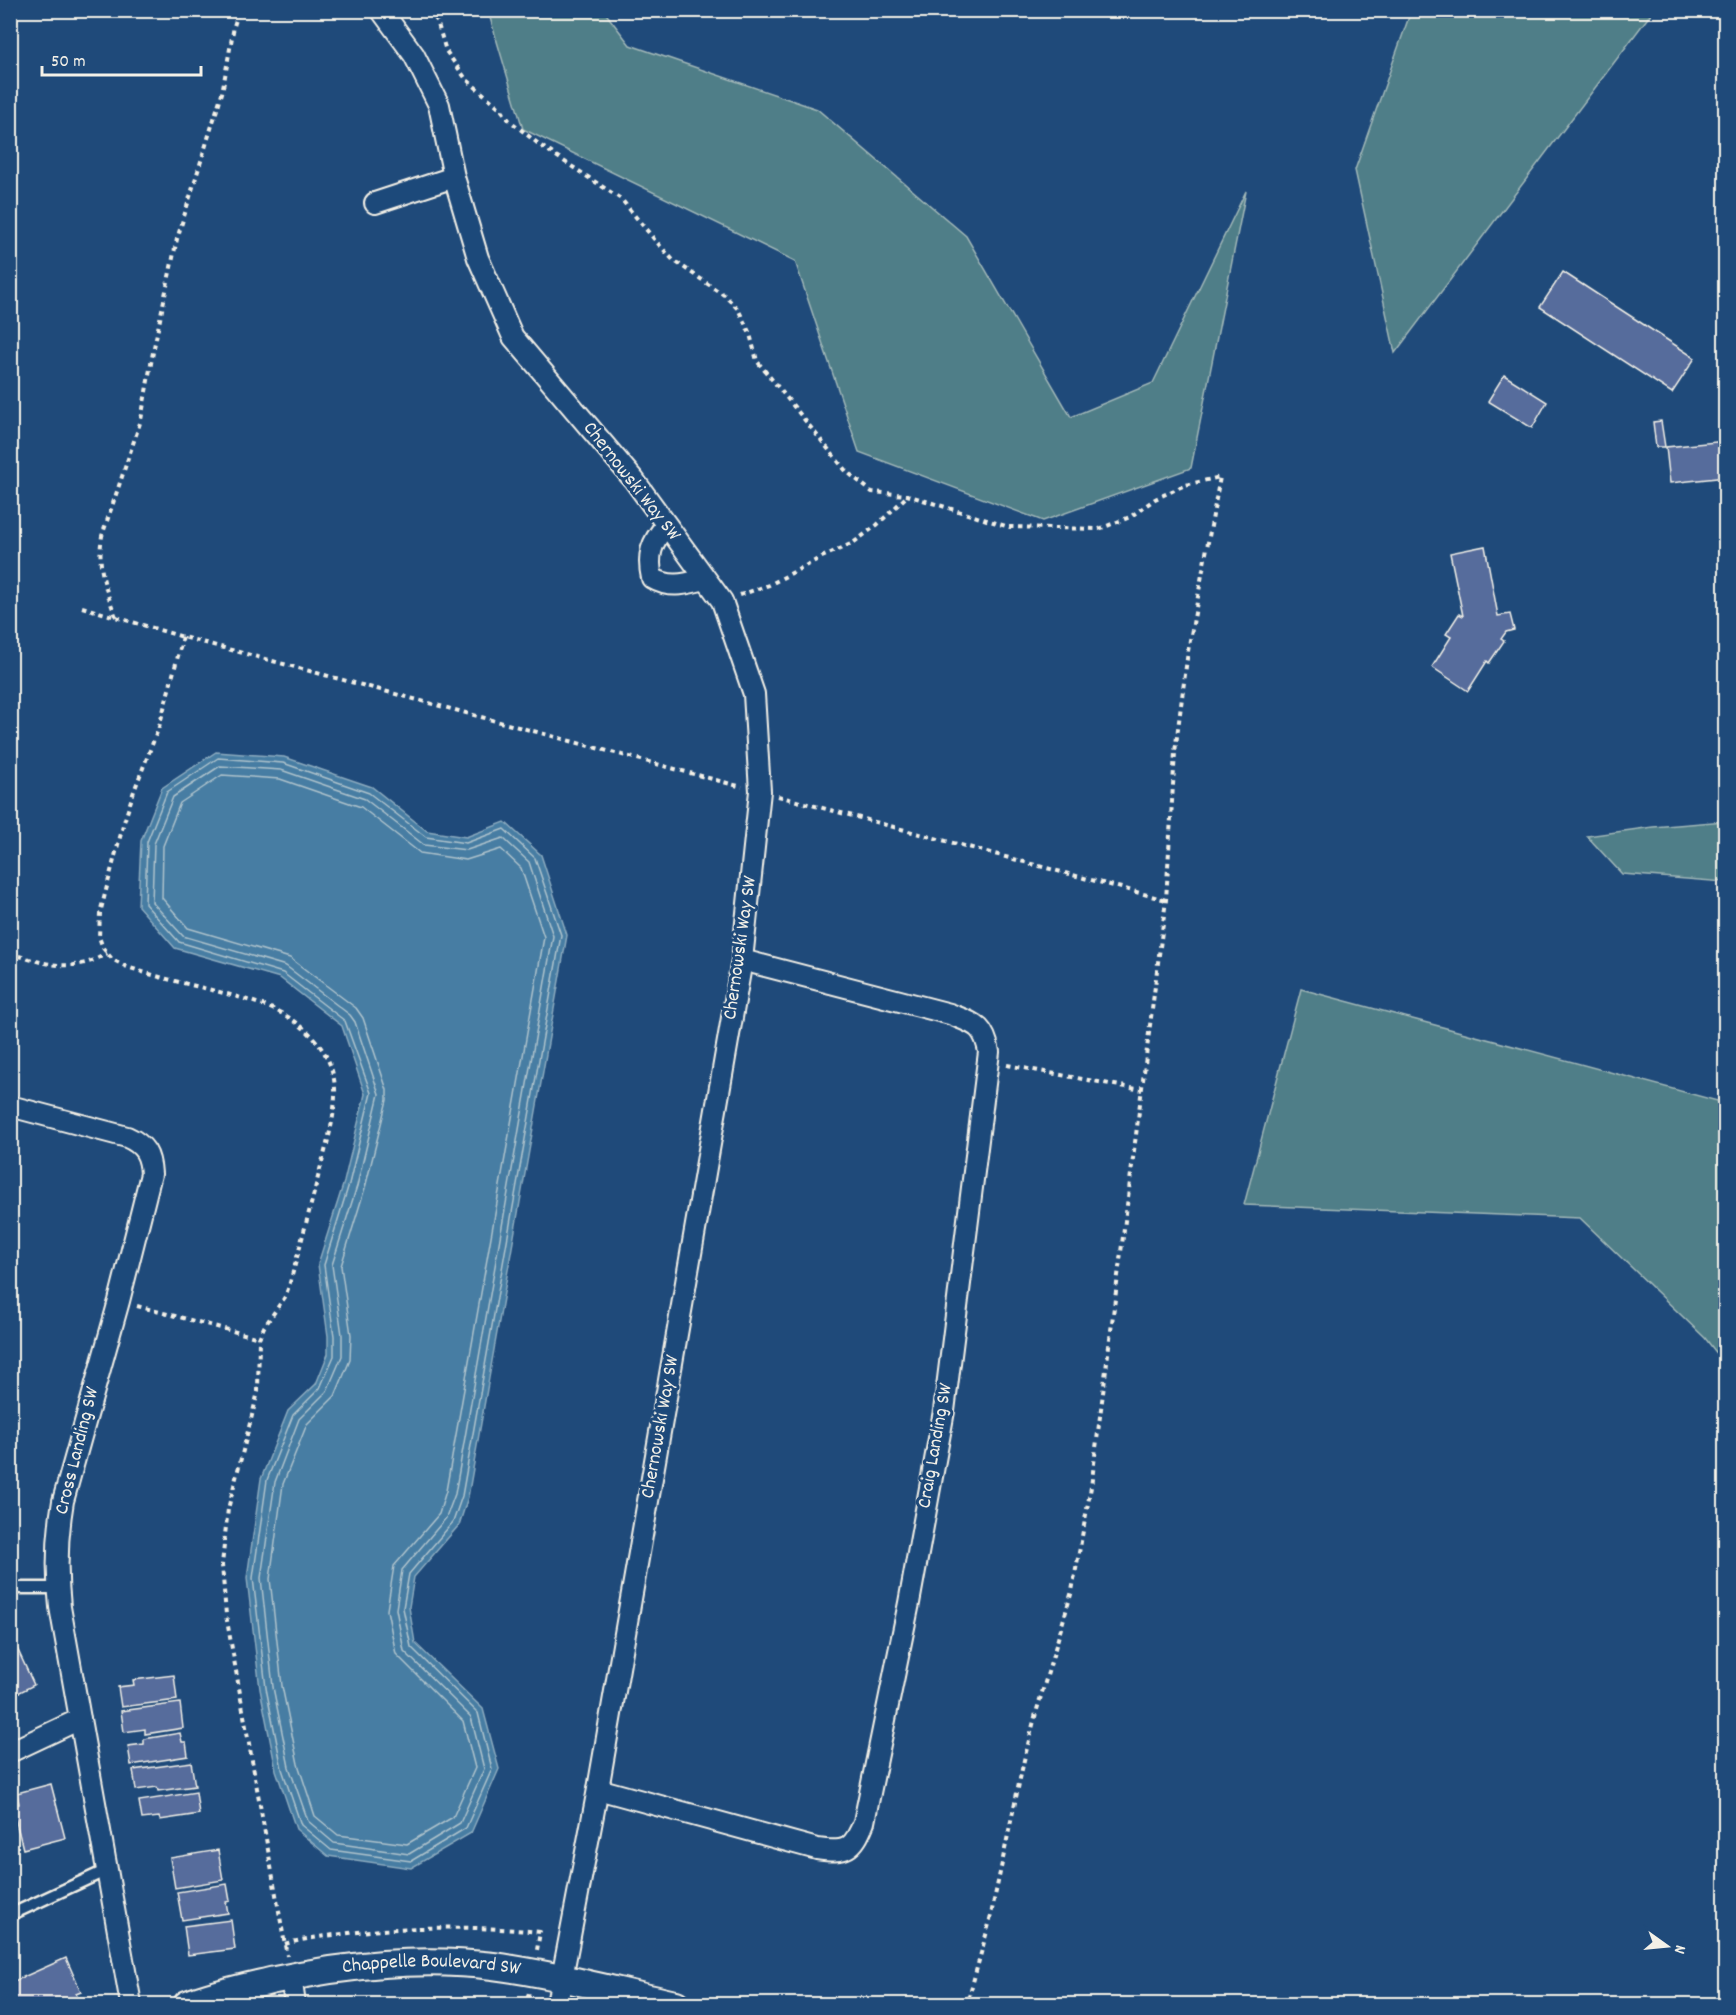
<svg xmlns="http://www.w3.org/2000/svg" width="1736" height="2015" font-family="Dekko,sans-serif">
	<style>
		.green { fill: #507e88; stroke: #a2b8b8; stroke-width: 1.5 }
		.water { fill: #477da3; stroke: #8cabbf; stroke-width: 1.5 }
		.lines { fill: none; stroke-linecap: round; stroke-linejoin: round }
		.shore { stroke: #afc3cc; stroke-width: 1.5 }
		.building { fill: #576c9c; stroke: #f4f1e8; stroke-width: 1.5 }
		.service-casing { stroke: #f4f1e8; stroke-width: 15 }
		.minor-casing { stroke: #f4f1e8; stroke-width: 24 }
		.tertiary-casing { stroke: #f4f1e8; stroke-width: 30 }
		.path { stroke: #f4f1e8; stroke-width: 4; stroke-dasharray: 4.5 4.5; stroke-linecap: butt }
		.service { stroke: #1f4a7a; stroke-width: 10 }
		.minor { stroke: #1f4a7a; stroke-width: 20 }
		.tertiary { stroke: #1f4a7a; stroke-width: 26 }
		.labels { text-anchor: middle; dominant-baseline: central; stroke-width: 6; stroke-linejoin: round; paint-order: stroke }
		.street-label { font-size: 20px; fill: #f4f1e8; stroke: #1f4a7a }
	</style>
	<rect width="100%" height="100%" fill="#1f4a7a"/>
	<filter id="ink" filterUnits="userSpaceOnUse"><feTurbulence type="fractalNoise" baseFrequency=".0167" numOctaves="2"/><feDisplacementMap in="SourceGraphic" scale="12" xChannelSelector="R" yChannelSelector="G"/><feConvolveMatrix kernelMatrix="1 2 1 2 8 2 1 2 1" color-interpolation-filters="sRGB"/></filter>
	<g filter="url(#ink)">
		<g class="green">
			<polygon points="488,11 604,11 630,45 817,109 966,236 1071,417 1153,383 1246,191 1191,468 1043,521 859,452 795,261 523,129"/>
			<polygon points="1411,11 1653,11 1395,353 1355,170"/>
			<polygon points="1725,821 1725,882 1622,874 1587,836 1653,827"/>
			<polygon points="1301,989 1725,1103 1725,1364 1705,1338 1580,1218 1244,1205"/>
		</g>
		<polygon class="water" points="216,752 284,757 372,787 427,831 466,837 505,822 541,855 567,935 468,1497 459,1525 414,1577 409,1607 415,1643 483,1709 499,1769 471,1833 411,1868 328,1856 296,1829 276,1770 260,1689 247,1578 261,1479 288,1411 316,1384 328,1354 328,1336 318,1264 344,1182 365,1094 342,1026 280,978 175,948 138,906 141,841 162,788"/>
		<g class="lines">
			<g class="shore">
				<polygon points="218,758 283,763 369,793 426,837 466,843 504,829 535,858 561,935 462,1496 453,1522 409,1574 403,1608 411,1647 478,1713 492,1769 466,1828 411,1861 331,1850 301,1825 282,1769 266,1688 253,1578 267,1480 293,1415 320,1388 334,1356 334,1336 324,1265 349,1184 371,1093 345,1021 283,973 179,942 145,904 147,842 167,792"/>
				<polygon points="220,766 281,770 365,799 424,845 467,850 503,838 529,862 553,936 455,1494 446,1518 402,1570 396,1609 404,1651 471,1717 484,1769 460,1823 409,1854 334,1843 308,1821 289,1767 273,1687 261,1578 275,1482 299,1419 327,1391 342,1356 342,1335 332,1265 357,1186 379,1094 355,1022 350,1015 286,966 183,936 152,902 154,844 173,797"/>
				<polygon points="222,775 280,779 361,807 420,853 466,860 501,849 521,868 544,937 446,1491 439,1514 394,1566 387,1610 396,1654 463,1721 475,1768 453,1817 407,1844 338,1835 315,1816 298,1764 282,1686 270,1579 283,1484 307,1424 335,1396 350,1360 351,1335 341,1266 365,1188 387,1100 387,1090 363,1018 356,1008 290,958 188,928 162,898 163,846 180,803"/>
			</g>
		</g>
		<g class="building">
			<polygon points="1563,272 1695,358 1672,393 1540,307"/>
			<polygon points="1504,375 1547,402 1532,428 1488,401"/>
			<polygon points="1661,421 1665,447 1656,447 1653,422"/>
			<polygon points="1726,441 1726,477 1670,483 1666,447"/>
			<polygon points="1485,546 1498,616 1510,614 1514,630 1506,632 1501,639 1504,641 1489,663 1487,661 1468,691 1432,667 1451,637 1446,634 1459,614 1463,616 1450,553"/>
			<polygon points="16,1646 34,1685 14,1695 10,1686 10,1648"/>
			<polygon points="174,1675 177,1700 121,1707 118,1687 134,1685 133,1680"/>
			<polygon points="180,1703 183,1728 145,1734 145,1729 124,1732 121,1711"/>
			<polygon points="180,1733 182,1742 186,1742 188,1756 131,1765 128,1746 144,1744 144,1739"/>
			<polygon points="191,1762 195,1786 158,1791 157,1787 136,1790 133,1770"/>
			<polygon points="51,1784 65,1838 23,1849 12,1806 19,1804 17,1793"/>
			<polygon points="196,1792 199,1814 160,1820 159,1817 142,1819 139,1801"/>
			<polygon points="218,1850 223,1880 175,1888 170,1858"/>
			<polygon points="227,1884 230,1901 226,1902 228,1913 182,1920 177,1892"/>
			<polygon points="231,1920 235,1949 188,1955 184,1926"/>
			<polygon points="66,1958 81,1992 76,1994 79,2001 71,2004 10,2004 10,1983"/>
		</g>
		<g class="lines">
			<defs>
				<g id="service">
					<polyline points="10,1588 58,1588"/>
					<polyline points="10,1915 107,1870"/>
				</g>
				<g id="minor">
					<polyline points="381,10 414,55 439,105 454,177 478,258 513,337 634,480 722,601 754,694 760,791 742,960 598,1789 557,2004"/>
					<polyline points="375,203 454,177"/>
					<path d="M 666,526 C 651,542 647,556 652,578 C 671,589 685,584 705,579"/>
					<path d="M 10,1106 L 127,1137 C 145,1145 150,1155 151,1174 L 119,1301 L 63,1501 C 57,1536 56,1571 60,1607 L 131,2004"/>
					<polyline points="10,1752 80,1719"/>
					<path d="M 598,1789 L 817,1849 C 846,1853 853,1850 864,1822 L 909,1603 L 944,1411 L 989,1052 C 984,1024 974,1024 950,1014 L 742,960"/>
					<polyline points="291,1977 295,2004"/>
				</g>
				<g id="tertiary">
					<path id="s1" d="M 187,2004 C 215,1993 245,1987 275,1980 C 347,1965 419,1957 493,1966 C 554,1974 615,1991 676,2004"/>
				</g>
			</defs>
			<use href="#service" class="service-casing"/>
			<use href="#minor" class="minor-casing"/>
			<use href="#tertiary" class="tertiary-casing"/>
			<g class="path">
				<polyline points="430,10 437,21 446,51 466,79 500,108 509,120 541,146 621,199 654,239 673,260 724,295 738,309 750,334 757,361 846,471 872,492 907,495 1009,527 1099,529 1130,517 1155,499 1185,485 1220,477 1188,651 1175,752 1166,900 1091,1487 1072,1591 1036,1713 1024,1760 989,1924 967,2004"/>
				<polyline points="740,595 769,585 822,557 853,543 877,525 907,496"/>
				<polyline points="82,607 183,637 742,787"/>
				<path d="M 116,617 C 105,588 97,567 102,536 L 141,420 L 153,352 L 177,239 L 222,93 L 234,26 L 239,10"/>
				<path d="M 183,637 L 159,727 L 134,791 L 124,822 L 100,913 L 99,937 L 103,948 L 112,959 L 125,966 C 171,983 220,989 265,1006 C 304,1020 337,1053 335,1096 C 334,1125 324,1153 317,1181 C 308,1216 299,1251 289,1286 L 285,1297 L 264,1327 L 259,1338 L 258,1392 L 228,1509 L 225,1535 L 222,1565 L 226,1615 L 287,1956"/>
				<polyline points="778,796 1166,900"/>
				<path d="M 10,953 C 43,964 76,974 107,953"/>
				<polyline points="1007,1065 1142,1090"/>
				<polyline points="137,1306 259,1338"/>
				<path d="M 285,1944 C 306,1938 327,1936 349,1933 C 413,1926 476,1926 540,1932 L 537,1950"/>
				<polyline points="523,2004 527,2002 529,1992"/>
			</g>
			<use href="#service" class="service"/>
			<use href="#minor" class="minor"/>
			<use href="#tertiary" class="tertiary"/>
		</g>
	</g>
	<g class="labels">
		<g class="street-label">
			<text transform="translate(631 482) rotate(52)">Chernowski Way SW</text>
			<text transform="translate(741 948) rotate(-82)">Chernowski Way SW</text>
			<text transform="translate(661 1427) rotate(-80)">Chernowski Way SW</text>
			<text transform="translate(936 1446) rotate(-80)">Craig Landing SW</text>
			<text transform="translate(78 1451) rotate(-76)">Cross Landing SW</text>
			<text stroke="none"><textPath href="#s1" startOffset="249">Chappelle Boulevard SW</textPath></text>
		</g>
	</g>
	<rect width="1736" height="2015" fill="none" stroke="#1f4a7a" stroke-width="36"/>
	<rect x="18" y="18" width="1700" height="1979" fill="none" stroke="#f4f1e8" stroke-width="2" filter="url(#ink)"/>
	<g transform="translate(1667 1946) rotate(105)" stroke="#1f4a7a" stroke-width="4.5" paint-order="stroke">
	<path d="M0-4.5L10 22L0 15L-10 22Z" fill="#f4f1e8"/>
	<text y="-9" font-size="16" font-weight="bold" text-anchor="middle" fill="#f4f1e8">N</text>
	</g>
	<path d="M42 66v9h159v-9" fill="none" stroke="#f4f1e8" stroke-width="3"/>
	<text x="51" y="66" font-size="18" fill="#f4f1e8" stroke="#1f4a7a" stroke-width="4.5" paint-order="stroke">50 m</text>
</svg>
